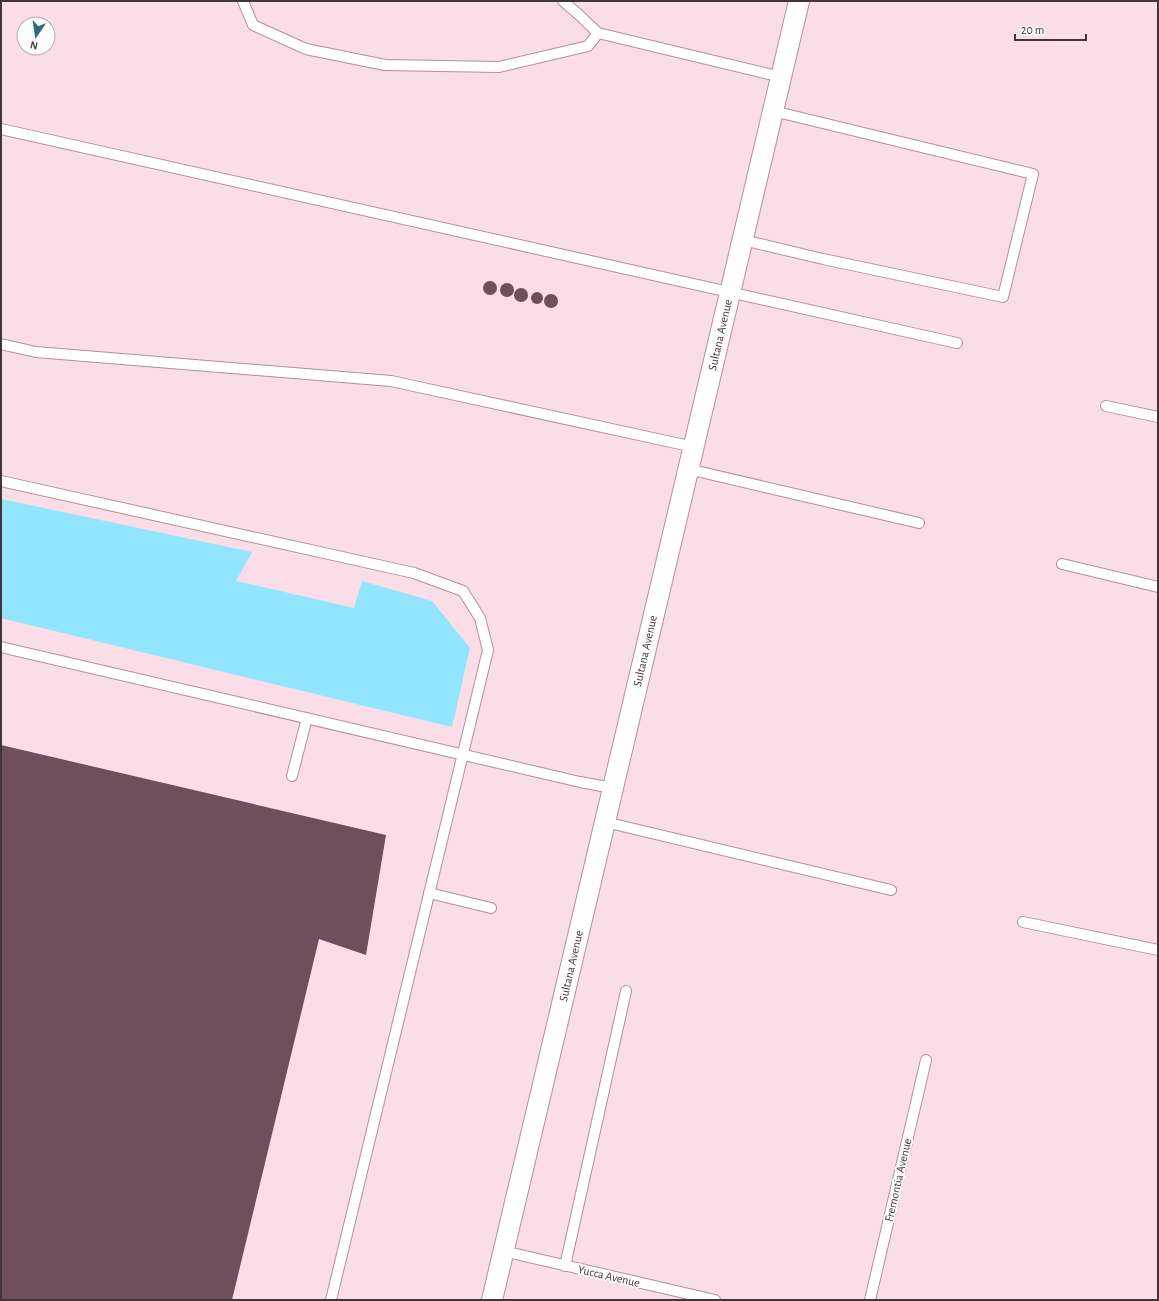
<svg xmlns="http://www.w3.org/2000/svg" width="1159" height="1301" font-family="'Alegreya Sans',sans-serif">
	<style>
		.built { fill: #fadde7; fill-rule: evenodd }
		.water { fill: #91e5fe }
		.building { fill: #6f4f5b }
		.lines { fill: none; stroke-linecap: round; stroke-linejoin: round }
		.service-casing { stroke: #b38f9c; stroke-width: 12 }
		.minor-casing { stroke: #b38f9c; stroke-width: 22 }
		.service { stroke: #fff; stroke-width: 10 }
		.minor { stroke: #fff; stroke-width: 20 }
		.labels { text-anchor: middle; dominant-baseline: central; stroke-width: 4; stroke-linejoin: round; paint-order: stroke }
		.street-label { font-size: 12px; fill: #433439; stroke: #fcfcfc }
	</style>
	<rect width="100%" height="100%" fill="#faeaef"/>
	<path class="built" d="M 1,1 L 1158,1 L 1158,1300 L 1,1300 ZM 24,24 L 48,24 L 48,48 L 24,48 Z"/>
	<polygon class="water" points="1,499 252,552 236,581 354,608 362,581 432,601 470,648 452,727 1,618"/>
	<g class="building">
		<circle cx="490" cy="288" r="7"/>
		<circle cx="507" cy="290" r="7"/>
		<circle cx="521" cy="295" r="7"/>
		<circle cx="537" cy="298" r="6"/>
		<circle cx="551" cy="301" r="7"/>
		<polygon points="1,745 386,835 366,955 319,939 232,1300 1,1300"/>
	</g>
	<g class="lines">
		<defs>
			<g id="service">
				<polyline points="243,1 253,25 306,49 385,65 499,67 588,46 598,33"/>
				<polyline points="563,1 578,14 598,33 781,77"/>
				<polyline points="1,129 957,343"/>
				<polyline points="743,240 823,259 1003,297 1033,174 773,111"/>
				<polyline points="1,344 36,352 391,381 694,447"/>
				<polyline points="1106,406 1158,417"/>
				<polyline points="688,469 919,523"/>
				<polyline points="1,481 414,573 463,591 480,618 488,650 331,1300"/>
				<polyline points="1062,564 1158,587"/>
				<polyline points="1,647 580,782 613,788"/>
				<polyline points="292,776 307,718"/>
				<polyline points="605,822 891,890"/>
				<polyline points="429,893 491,908"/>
				<polyline points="1023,922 1158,950"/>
				<polyline points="503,1251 715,1300"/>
				<polyline points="565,1266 626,991"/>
				<polyline points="870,1300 926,1060"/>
			</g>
			<polyline id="minor" points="492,1300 799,1"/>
		</defs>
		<use href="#service" class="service-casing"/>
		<use href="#minor" class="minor-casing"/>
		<use href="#service" class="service"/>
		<use href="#minor" class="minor"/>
	</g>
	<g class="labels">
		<g class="street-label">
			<text transform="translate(720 335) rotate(-77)">Sultana Avenue</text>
			<text transform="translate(645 651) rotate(-77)">Sultana Avenue</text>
			<text transform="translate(571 966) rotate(-77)">Sultana Avenue</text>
			<text transform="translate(898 1180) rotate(-77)">Fremontia Avenue</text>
			<text transform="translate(609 1276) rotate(13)">Yucca Avenue</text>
		</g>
	</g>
	<rect width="1159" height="1301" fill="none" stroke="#433439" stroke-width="4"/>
	<g transform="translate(36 36) rotate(193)"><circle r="19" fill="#fcfcfc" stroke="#b2acae"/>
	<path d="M0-3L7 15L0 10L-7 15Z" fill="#296c7e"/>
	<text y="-6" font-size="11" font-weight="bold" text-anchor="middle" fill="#433439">N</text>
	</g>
	<path d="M1015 34v6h71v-6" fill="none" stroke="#433439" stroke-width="2"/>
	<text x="1021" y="34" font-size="12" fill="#433439" stroke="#fcfcfc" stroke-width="3" paint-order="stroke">20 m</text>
</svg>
